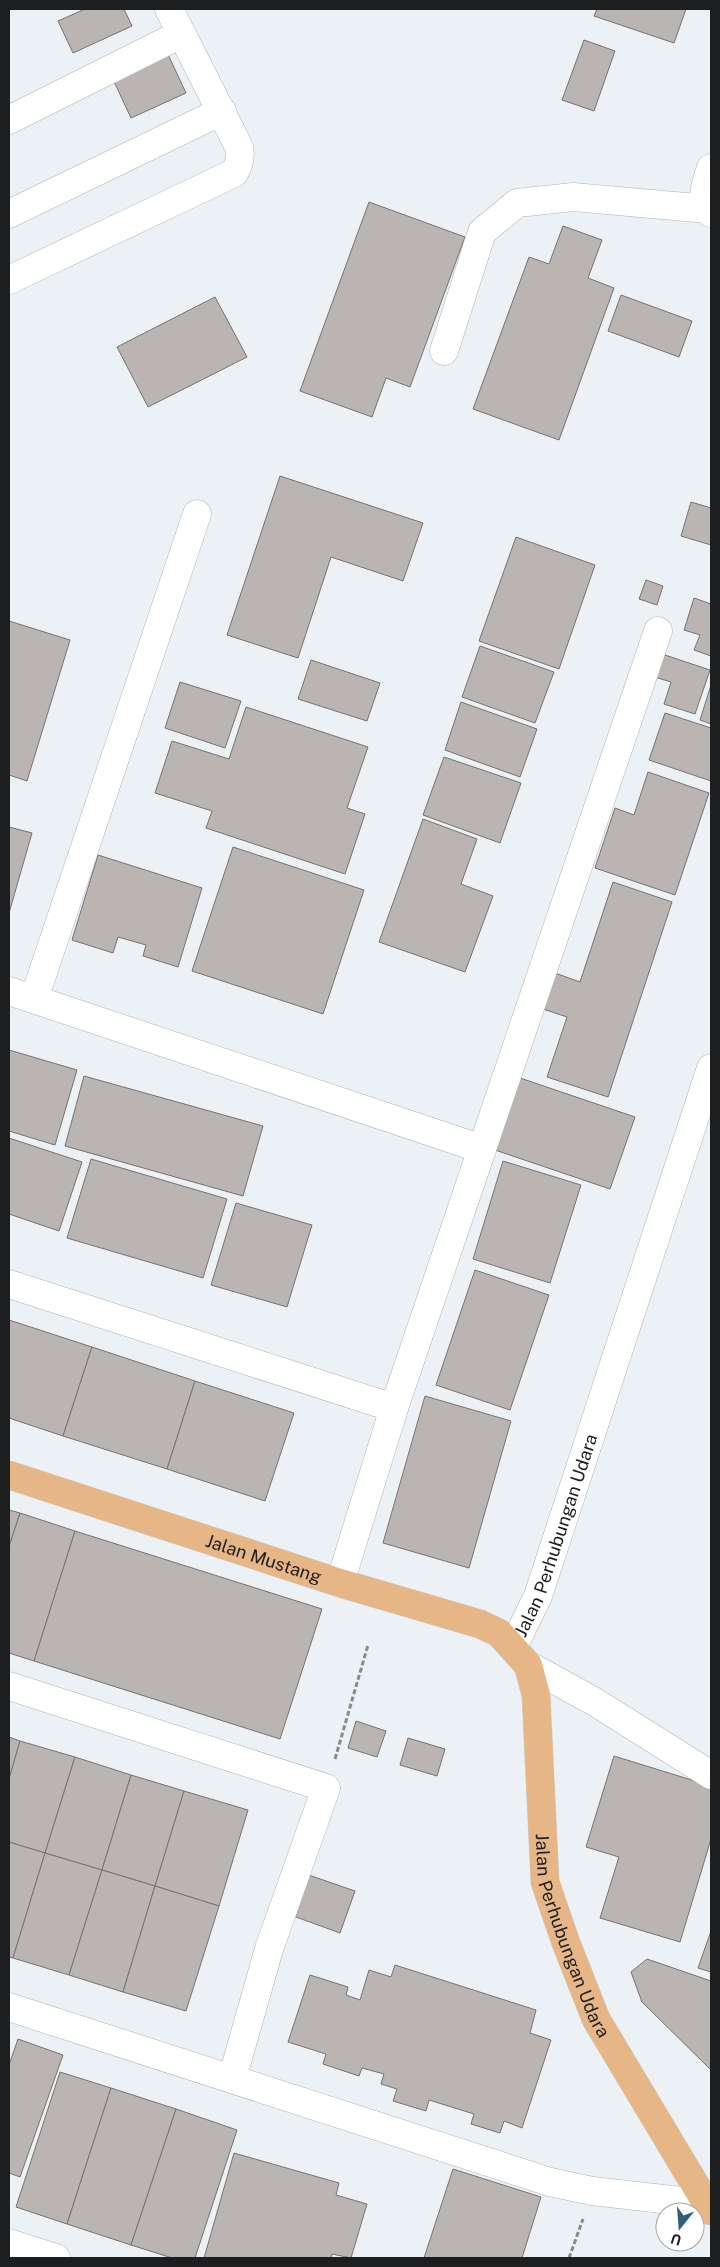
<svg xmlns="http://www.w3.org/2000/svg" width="720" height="2267" font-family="'Public Sans',sans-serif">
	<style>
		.building { fill: #bab4b3; stroke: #787170 }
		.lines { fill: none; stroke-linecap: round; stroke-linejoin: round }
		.minor-casing { stroke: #afb3b7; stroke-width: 29 }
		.major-casing { stroke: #cdcece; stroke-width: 29 }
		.path { stroke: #888b8e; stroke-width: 3; stroke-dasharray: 5 2.5; stroke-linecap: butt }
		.minor { stroke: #fff; stroke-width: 28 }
		.major { stroke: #e6b686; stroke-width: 28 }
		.labels { text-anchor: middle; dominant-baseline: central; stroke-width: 4; stroke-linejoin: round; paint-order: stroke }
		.street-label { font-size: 18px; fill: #1d1e20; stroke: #fff }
	</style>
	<rect width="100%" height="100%" fill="#ecf1f5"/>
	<g class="building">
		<polygon points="85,9 124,9 132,26 73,53 58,21"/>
		<polygon points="597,9 686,9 674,43 594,16"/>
		<polygon points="584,40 615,51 594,111 562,100"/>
		<polygon points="165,48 186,93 131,118 110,73"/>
		<polygon points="369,202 465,237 410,387 386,378 372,417 300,391"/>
		<polygon points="563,226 602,240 588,278 614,288 559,440 473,409 529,257 549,264"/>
		<polygon points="621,295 692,321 679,357 608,331"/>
		<polygon points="215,297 247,357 148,407 117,347"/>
		<polygon points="280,476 423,523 403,581 331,557 298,658 227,635"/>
		<polygon points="691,502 711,508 711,545 681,536"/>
		<polygon points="516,537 595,565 559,669 479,641"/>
		<polygon points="646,580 663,586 657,605 639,599"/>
		<polygon points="694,598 711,604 711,656 694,650 700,635 684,630"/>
		<polygon points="9,621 70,640 27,781 9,775"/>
		<polygon points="480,646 554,672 535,723 462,697"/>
		<polygon points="659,653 710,670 695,714 664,704 671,682 651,676"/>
		<polygon points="311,660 380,683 367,721 298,699"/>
		<polygon points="180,682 241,701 225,748 165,728"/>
		<polygon points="711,685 711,724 700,720"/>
		<polygon points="461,702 537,729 520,777 445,750"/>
		<polygon points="246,707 368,747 347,808 365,814 345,874 206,828 212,811 155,793 172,741 229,759"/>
		<polygon points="665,713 711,728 711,781 649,760"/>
		<polygon points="444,757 521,783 500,843 423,815"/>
		<polygon points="648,772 709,793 675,895 595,868 615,808 634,815"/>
		<polygon points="423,819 477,839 461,884 493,896 465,972 379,942"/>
		<polygon points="9,827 32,833 9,913"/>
		<polygon points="233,847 364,890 323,1014 192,971"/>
		<polygon points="98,855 202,888 178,967 143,956 146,945 118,937 113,953 72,940"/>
		<polygon points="613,882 672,902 608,1097 547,1077 567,1017 543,1009 555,973 580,982"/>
		<polygon points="9,1050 77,1070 55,1145 9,1131"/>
		<polygon points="84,1076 263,1126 243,1196 65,1146"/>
		<polygon points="520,1078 635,1117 610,1189 495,1150"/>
		<polygon points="9,1138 82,1162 59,1231 9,1214"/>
		<polygon points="91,1159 227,1199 203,1278 67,1238"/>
		<polygon points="503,1161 581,1185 550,1283 473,1259"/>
		<polygon points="236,1203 312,1225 287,1307 211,1285"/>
		<polygon points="475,1270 549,1295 510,1410 436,1385"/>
		<polygon points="9,1320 92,1347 63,1436 9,1418"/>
		<polygon points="92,1347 195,1381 167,1469 63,1436"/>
		<polygon points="195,1381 294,1413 265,1501 167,1469"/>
		<polygon points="425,1396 511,1421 469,1568 383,1543"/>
		<polygon points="9,1510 20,1513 9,1547"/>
		<polygon points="20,1513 75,1531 34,1661 9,1653 9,1547"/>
		<polygon points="75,1531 322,1609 280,1739 34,1661"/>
		<polygon points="356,1721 386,1731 377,1757 348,1748"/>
		<polygon points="9,1737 20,1741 9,1779"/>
		<polygon points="408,1738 445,1749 437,1776 400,1765"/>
		<polygon points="20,1741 75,1757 45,1853 9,1842 9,1779"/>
		<polygon points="614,1756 711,1786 711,1839 680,1942 600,1918 619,1857 586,1847"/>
		<polygon points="75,1757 131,1775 102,1870 45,1853"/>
		<polygon points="131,1775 184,1791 155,1886 102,1870"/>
		<polygon points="184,1791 248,1810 219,1906 155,1886"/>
		<polygon points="9,1842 45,1853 13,1958 9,1957"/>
		<polygon points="45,1853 102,1870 69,1975 13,1958"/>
		<polygon points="102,1870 155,1886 123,1992 69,1975"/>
		<polygon points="300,1872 355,1891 340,1933 285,1913"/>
		<polygon points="155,1886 219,1906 186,2011 123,1992"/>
		<polygon points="711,1931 711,1972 698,1968"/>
		<polygon points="647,1959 711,1981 711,2070 642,2002 631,1972"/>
		<polygon points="395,1965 536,2010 530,2033 551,2040 522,2128 504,2121 500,2133 471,2124 474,2114 429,2100 426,2111 393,2101 397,2089 381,2084 384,2074 362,2068 359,2076 323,2064 326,2054 288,2042 310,1975 348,1987 346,1995 360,2000 369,1970 391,1977"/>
		<polygon points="18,2039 63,2055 20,2177 9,2173 9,2065"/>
		<polygon points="60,2072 111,2088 67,2224 16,2207"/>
		<polygon points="111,2088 176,2109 131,2245 67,2224"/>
		<polygon points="176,2109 237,2130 195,2258 172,2258 131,2245"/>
		<polygon points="234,2153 339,2183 336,2195 367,2204 351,2258 332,2254 331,2258 204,2258"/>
		<polygon points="453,2169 541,2197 522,2258 424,2258"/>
	</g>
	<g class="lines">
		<defs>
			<g id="minor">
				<polyline points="9,120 181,34"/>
				<path d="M 711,168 C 706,182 699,200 711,213"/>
				<polyline points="9,214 222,111"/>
				<path d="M 9,280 L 234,173 C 240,164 241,157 239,147 L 169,9"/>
				<polyline points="444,351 482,232 517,203 573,197 708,209"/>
				<polyline points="9,991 482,1149"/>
				<polyline points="34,999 197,514"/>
				<polyline points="9,1284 394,1408"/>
				<polyline points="340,1583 394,1408 658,631"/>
				<path id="s1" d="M 513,1647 L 538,1596 L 711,1068"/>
				<polyline points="528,1665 595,1702 711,1775"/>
				<polyline points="9,1686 326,1788 269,1949 232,2079"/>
				<polyline points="9,2007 550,2182 592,2191 707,2204"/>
				<polyline points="9,2243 56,2258"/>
			</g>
			<g id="major">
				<path id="s2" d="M 9,1475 L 340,1583 L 480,1624 L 499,1633 L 528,1665 L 536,1695 L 545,1882 L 566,1943 L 596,2019 L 711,2211"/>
			</g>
		</defs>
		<use href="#minor" class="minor-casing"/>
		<use href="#major" class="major-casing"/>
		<g class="path">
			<polyline points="335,1759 368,1645"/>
			<polyline points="569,2258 583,2219"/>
		</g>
		<use href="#minor" class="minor"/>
		<use href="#major" class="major"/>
	</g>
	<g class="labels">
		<g class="street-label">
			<text stroke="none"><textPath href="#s1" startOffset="120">Jalan Perhubungan Udara</textPath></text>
			<text stroke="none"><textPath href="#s2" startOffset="268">Jalan Mustang</textPath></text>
			<text stroke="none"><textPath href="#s2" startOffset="835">Jalan Perhubungan Udara</textPath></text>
		</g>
	</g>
	<rect width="720" height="2267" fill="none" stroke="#1d1e20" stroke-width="20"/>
	<g transform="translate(680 2227) rotate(197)"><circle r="24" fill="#ffffff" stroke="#a5a5a6"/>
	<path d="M0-4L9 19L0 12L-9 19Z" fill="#2c5f7c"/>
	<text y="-8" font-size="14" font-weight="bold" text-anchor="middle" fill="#1d1e20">U</text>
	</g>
</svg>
